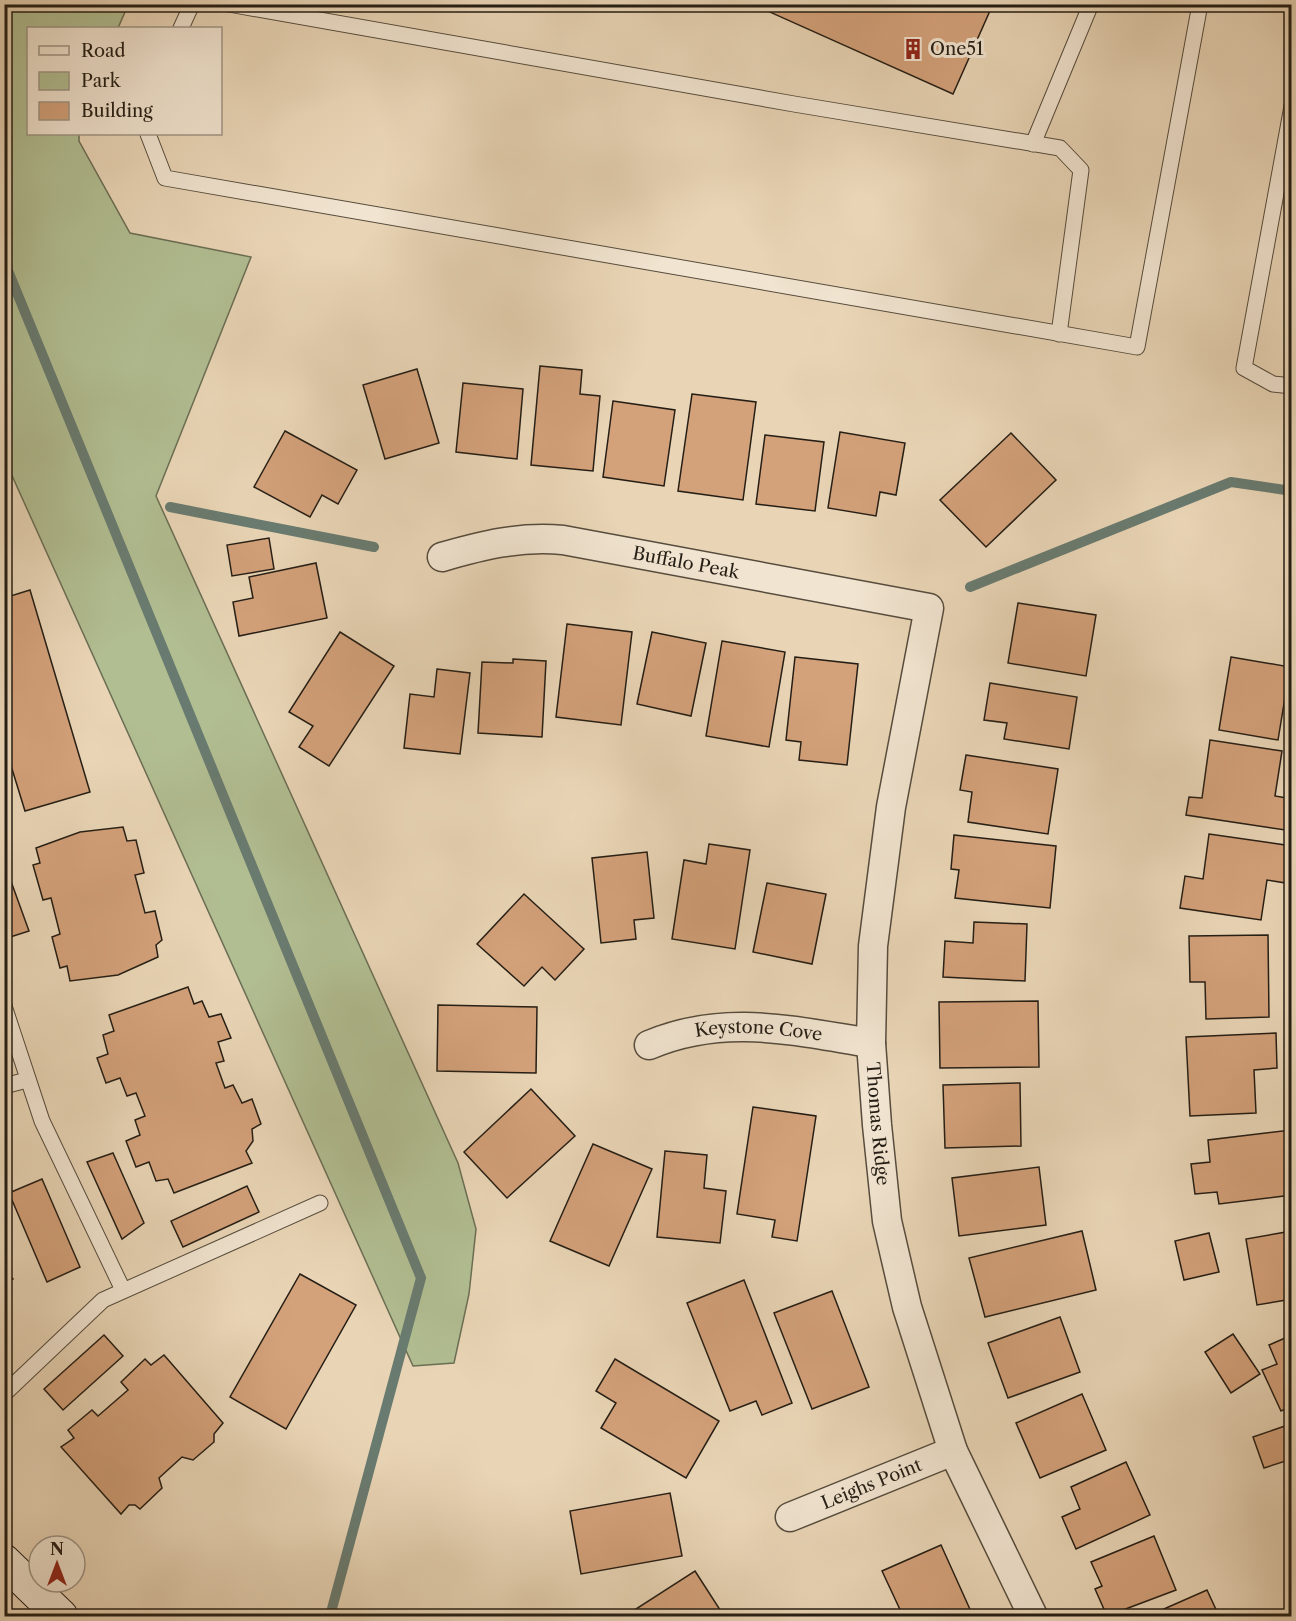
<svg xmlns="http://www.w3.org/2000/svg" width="1296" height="1621" font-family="'Libre Caslon Text',serif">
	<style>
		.green { fill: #b1be92; stroke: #6b6e54; stroke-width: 1.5 }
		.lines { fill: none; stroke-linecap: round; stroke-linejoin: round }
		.stream { stroke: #697b70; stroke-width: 10 }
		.building { fill: #d3a17a; stroke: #251e15; stroke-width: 1.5 }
		.lane-casing { stroke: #564c3d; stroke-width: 17 }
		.street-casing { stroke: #564c3d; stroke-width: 31 }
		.secondary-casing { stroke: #251e15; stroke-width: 35 }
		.lane { stroke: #f1e4d0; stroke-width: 15 }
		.street { stroke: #f1e4d0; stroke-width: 28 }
		.secondary { stroke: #f1e4d0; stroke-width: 33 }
		.labels { text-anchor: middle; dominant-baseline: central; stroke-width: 6; stroke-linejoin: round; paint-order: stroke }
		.poi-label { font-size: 18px; fill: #251e15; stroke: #f1e4d0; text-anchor: start }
		.street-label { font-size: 18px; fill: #251e15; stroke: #f1e4d0 }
	</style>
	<rect width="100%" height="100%" fill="#e9d5b6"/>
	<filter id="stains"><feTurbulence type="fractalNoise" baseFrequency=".00333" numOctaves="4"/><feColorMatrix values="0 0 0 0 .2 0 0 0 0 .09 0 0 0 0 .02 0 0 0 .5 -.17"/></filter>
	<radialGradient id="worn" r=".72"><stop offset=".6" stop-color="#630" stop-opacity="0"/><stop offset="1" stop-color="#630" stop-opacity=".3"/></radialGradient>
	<polygon class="green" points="4,5 128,5 118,28 28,28 28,134 79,134 79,141 130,233 251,257 156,496 458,1163 476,1229 469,1294 454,1363 413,1366 5,460"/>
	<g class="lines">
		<g class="stream">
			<polyline points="4,261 421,1278 330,1616"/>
			<polyline points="170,507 374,547"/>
			<polyline points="970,587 1231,482 1292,491"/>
		</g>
	</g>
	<g class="building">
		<polygon points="752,4 993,4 953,94"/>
		<polygon points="540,366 582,370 580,394 600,396 593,471 531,465"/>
		<polygon points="417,369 439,443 385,459 363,385"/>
		<polygon points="463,383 523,389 517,459 456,452"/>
		<polygon points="692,394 756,402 743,500 678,491"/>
		<polygon points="613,401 675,410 664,486 603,477"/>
		<polygon points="285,431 357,470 338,504 322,495 310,517 254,487"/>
		<polygon points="840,432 905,443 896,495 880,492 876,516 828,508"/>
		<polygon points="1011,433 1056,480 986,547 940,500"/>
		<polygon points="765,435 824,442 815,511 756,504"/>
		<polygon points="269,538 274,569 232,576 227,545"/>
		<polygon points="316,563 327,618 239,636 233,602 253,598 249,577"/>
		<polygon points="30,590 90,792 25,811 4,743 4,598"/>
		<polygon points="1018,603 1096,615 1086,676 1008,663"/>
		<polygon points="567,624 632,632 621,725 556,717"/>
		<polygon points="340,632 394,666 329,766 299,747 313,726 289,712"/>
		<polygon points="652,632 706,643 691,716 637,704"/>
		<polygon points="722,641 785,652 769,747 706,736"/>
		<polygon points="795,657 858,664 847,765 799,760 801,742 786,740"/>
		<polygon points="1231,657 1290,667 1278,740 1219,730"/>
		<polygon points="513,659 546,661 542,737 478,733 482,662 513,663"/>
		<polygon points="437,669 470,673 460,754 404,748 410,694 434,697"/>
		<polygon points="990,683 1077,697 1069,749 1004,739 1007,723 984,720"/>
		<polygon points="1210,740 1282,751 1275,796 1292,799 1292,831 1186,815 1189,797 1202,798"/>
		<polygon points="966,755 1058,769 1048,834 968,822 972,792 960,790"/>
		<polygon points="123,827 127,841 136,840 144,873 135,875 145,913 155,911 162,940 156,945 158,957 118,975 70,981 67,966 60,968 52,937 60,934 51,898 43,900 33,865 40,863 36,848 80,832"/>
		<polygon points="1209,834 1292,846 1292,884 1267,880 1261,920 1180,908 1185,876 1203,879"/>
		<polygon points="954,835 1056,846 1050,908 955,898 959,870 951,869"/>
		<polygon points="709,844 750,850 735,949 672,939 684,860 706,864"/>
		<polygon points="647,852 654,918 634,920 636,939 601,943 592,858"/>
		<polygon points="4,862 29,931 4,939"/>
		<polygon points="767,883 826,894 812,964 753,952"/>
		<polygon points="524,894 584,949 555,980 542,967 524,986 477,944"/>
		<polygon points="974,922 1027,924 1025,981 943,977 945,941 973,943"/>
		<polygon points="1268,935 1269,1017 1206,1019 1205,982 1190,982 1189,936"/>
		<polygon points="188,987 194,1004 202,1001 209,1017 221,1014 231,1038 218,1042 224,1061 216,1063 225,1088 233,1085 242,1103 252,1099 261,1124 252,1129 253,1141 246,1151 252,1163 174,1193 168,1179 156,1181 149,1162 136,1167 126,1141 140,1135 135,1120 145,1116 136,1093 127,1096 120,1078 106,1083 97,1058 108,1054 103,1035 114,1031 109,1015"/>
		<polygon points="1038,1001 1039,1067 940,1068 939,1002"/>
		<polygon points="438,1005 537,1007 536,1073 437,1071"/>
		<polygon points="1276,1033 1277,1068 1254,1070 1256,1113 1190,1116 1186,1037"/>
		<polygon points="1020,1083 1021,1146 945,1148 943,1085"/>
		<polygon points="531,1089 575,1136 507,1198 464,1152"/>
		<polygon points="753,1107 816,1116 797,1241 772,1237 775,1220 737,1214"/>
		<polygon points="1291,1130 1292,1195 1219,1204 1217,1192 1195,1194 1191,1164 1210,1162 1208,1140"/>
		<polygon points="593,1144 652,1169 609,1266 550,1241"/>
		<polygon points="665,1151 707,1155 704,1188 726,1191 720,1243 657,1237"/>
		<polygon points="113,1153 144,1223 122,1239 87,1162"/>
		<polygon points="1039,1167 1046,1225 959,1236 952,1178"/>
		<polygon points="42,1179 80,1267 47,1282 9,1193"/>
		<polygon points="247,1186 259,1212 183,1247 171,1221"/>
		<polygon points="1082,1231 1096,1290 985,1317 969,1258"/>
		<polygon points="1292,1231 1292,1299 1257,1305 1246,1239"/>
		<polygon points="1209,1233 1219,1272 1184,1280 1175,1241"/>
		<polygon points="4,1270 13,1279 4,1286"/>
		<polygon points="300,1274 356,1305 286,1429 230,1397"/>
		<polygon points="744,1280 792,1403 762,1415 756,1401 730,1411 687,1303"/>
		<polygon points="832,1291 869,1387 812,1409 774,1313"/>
		<polygon points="1060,1317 1080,1372 1008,1398 988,1343"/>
		<polygon points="1233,1334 1260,1374 1231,1393 1205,1352"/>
		<polygon points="104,1335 123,1356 63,1410 44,1389"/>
		<polygon points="1292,1335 1292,1406 1281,1411 1262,1370 1277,1364 1269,1345"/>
		<polygon points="164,1355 223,1423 214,1434 214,1442 193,1460 182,1457 159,1478 162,1488 140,1509 135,1505 129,1505 121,1514 61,1447 74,1438 68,1430 92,1410 98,1416 128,1390 121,1382 145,1359 151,1365"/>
		<polygon points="615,1359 719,1421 686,1478 601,1428 616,1403 596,1391"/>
		<polygon points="1082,1394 1106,1450 1040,1478 1016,1423"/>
		<polygon points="1285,1426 1292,1444 1292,1459 1264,1468 1253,1437"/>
		<polygon points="1126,1462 1150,1515 1076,1549 1062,1517 1080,1509 1071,1487"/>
		<polygon points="670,1493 682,1556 581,1574 570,1511"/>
		<polygon points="1154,1536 1176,1590 1107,1616 1095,1589 1102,1586 1091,1562"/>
		<polygon points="941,1545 973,1616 903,1616 882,1571"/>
		<polygon points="695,1571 724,1616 625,1616"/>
		<polygon points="1207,1590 1219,1616 1148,1616"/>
	</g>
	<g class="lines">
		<defs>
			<g id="lane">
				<polyline points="229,4 794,104 1060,148 1081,170 1059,334"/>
				<polyline points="181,28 192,4"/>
				<polyline points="1292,106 1244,368 1273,384 1292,386"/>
				<polyline points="148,134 165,178 1137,347 1200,4"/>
				<polyline points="1033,144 1091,4"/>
				<polyline points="4,1006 42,1121 123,1290"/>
				<polyline points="4,1086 27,1080"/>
				<polyline points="4,1394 103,1300 320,1203"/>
			</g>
			<g id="street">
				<path id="s1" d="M 442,557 C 483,545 520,536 563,540 L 929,608 L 891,807 L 873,946 L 871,1043 L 877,1125 L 887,1221 L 907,1307 L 953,1451 L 1033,1616"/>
				<path id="s2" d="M 649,1045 C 725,1013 793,1031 871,1043"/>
				<path id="s3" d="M 790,1517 L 953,1451"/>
			</g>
			<polyline id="secondary" points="4,1561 61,1616"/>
		</defs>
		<use href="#lane" class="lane-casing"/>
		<use href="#street" class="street-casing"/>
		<use href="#secondary" class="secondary-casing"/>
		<use href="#lane" class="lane"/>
		<use href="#street" class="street"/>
		<use href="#secondary" class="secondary"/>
	</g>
	<defs>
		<symbol id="building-bare" viewBox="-9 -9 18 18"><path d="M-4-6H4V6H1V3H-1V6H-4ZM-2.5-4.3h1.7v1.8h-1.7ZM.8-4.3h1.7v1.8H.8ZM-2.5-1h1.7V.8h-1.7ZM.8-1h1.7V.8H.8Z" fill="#8f2418" stroke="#f1e4d0" stroke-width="2.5" paint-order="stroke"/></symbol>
	</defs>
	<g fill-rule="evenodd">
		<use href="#building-bare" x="898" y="34" width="30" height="30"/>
	</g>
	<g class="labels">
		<g class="poi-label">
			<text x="930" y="49">One51</text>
		</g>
		<g class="street-label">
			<text stroke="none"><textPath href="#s1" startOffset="248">Buffalo Peak</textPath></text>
			<text stroke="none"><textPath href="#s2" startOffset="112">Keystone Cove</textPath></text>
			<text stroke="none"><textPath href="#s1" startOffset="1016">Thomas Ridge</textPath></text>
			<text stroke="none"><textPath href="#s3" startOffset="88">Leighs Point</textPath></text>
		</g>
	</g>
	<rect width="1296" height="1621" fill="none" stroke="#e9d5b6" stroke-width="24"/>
	<rect x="6" y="6" width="1284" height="1609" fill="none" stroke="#251e15" stroke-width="3"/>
	<rect x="12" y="12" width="1272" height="1597" fill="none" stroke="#251e15" stroke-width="1.5"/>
	<rect x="27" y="27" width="195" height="108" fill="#f1e4d0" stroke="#9f9585" stroke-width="1.5"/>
	<rect x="39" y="46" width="30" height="9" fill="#f1e4d0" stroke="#9f9585" stroke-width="1.5"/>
	<text x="81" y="57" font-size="18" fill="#251e15">Road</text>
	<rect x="39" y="72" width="30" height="18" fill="#b1be92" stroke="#9f9585" stroke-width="1.5"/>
	<text x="81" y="87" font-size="18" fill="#251e15">Park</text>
	<rect x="39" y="102" width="30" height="18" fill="#d3a17a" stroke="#9f9585" stroke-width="1.5"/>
	<text x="81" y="117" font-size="18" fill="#251e15">Building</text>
	<g transform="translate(57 1564)"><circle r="28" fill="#f1e4d0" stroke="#9f9585" stroke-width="1.5"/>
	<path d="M0-4.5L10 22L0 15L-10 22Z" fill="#8f2418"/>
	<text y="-9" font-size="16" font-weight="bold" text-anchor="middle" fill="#251e15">N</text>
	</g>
	<rect width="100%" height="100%" filter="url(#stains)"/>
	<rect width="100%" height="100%" fill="url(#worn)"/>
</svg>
